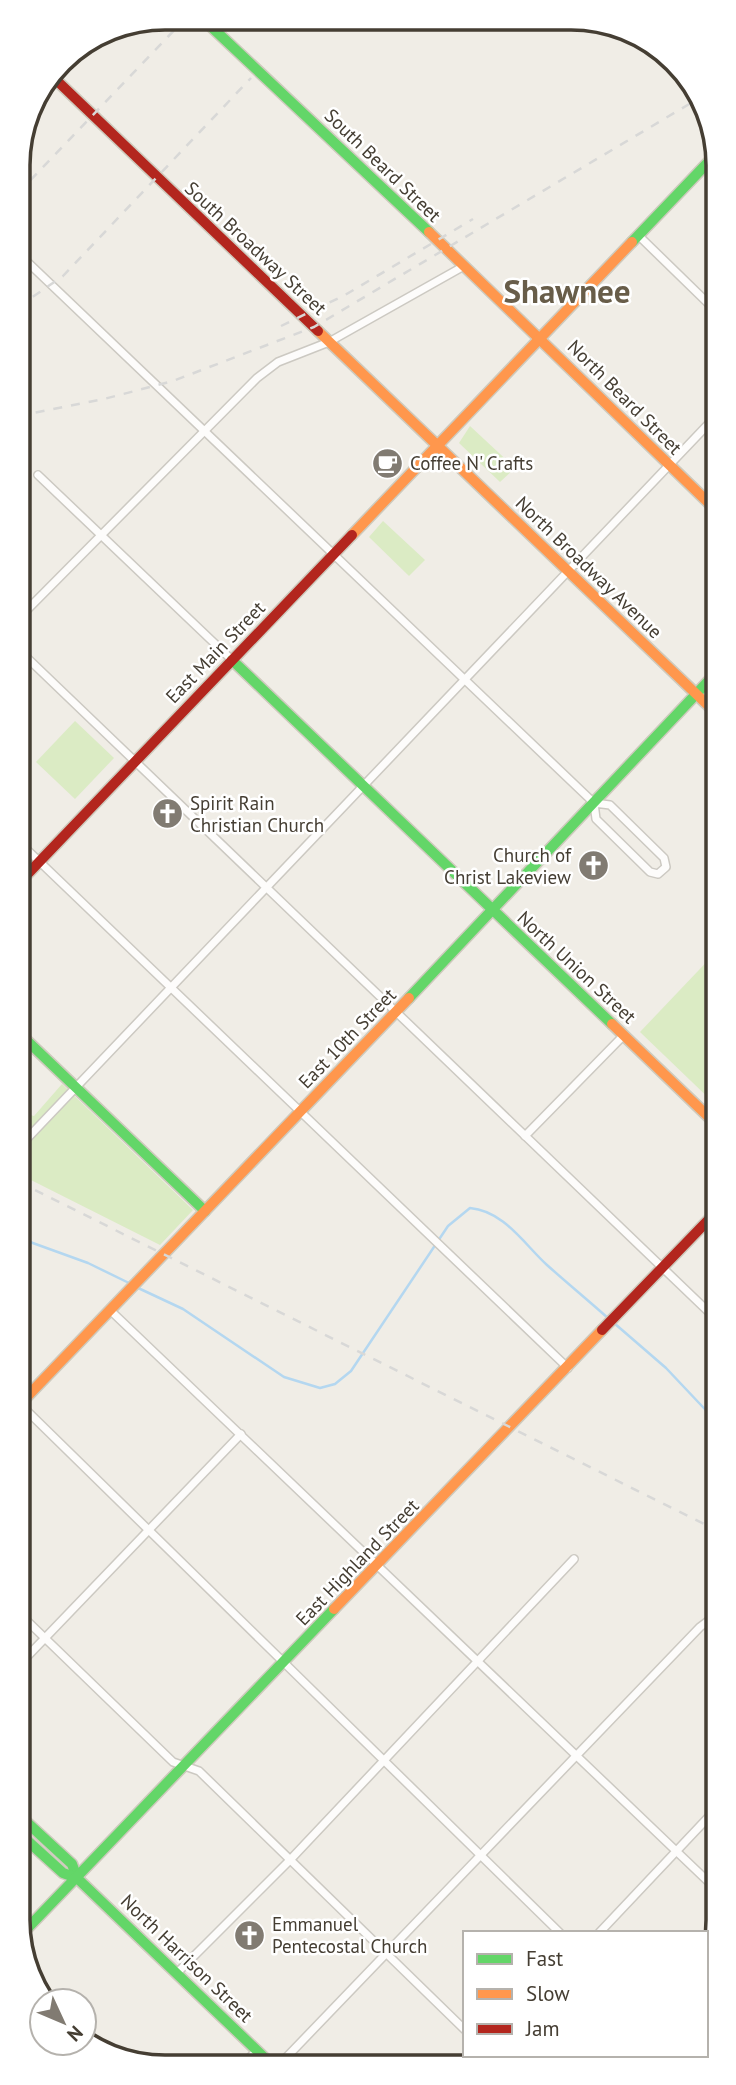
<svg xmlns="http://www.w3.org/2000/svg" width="736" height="2085" font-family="'PT Sans',sans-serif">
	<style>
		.green { fill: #dbebc4 }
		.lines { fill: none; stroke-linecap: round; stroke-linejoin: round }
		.stream { stroke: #b4d7f0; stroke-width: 2.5 }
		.street-casing { stroke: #ccc9c2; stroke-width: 10 }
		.fast-casing { stroke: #cecabd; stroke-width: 13 }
		.slow-casing { stroke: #cecabd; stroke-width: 13 }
		.jam-casing { stroke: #cecabd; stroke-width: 13 }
		.street { stroke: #fdfcfb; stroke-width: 7 }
		.fast { stroke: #63d668; stroke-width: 10 }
		.slow { stroke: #ff974d; stroke-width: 10 }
		.jam { stroke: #b3261e; stroke-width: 10 }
		.rail { stroke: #d8d8d7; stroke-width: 2.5; stroke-dasharray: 9 9; stroke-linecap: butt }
		.labels { text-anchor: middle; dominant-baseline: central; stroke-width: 5; stroke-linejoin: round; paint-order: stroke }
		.street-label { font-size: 19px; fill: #453e33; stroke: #fff }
		.poi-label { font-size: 19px; fill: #453e33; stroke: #fff; text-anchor: start }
		.town-label { font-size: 33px; font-weight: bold; fill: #685d49; stroke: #fff }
		.rim { fill: none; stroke: #453e33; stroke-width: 3.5 }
	</style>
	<rect width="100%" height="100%" fill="#f0ede6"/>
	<g class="green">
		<polygon points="470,426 515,468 500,482 459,443"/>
		<polygon points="383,521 425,560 409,576 369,537"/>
		<polygon points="75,721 114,758 75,799 36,762"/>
		<polygon points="717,951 717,1106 640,1032"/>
		<polygon points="62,1084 193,1210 160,1245 19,1174 19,1112 34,1116"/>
	</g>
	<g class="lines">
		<g class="stream">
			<polyline points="19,1238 88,1263 131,1284"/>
			<path d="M 136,1287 L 183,1309 L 284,1377 L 320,1388 L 335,1384 L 351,1371 L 448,1226 L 470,1208 C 504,1211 524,1244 547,1265 C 567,1283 589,1301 609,1319"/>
			<polyline points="614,1323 666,1368 717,1422"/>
		</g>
		<defs>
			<g id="street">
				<polyline points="638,235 716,311"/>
				<polyline points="18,253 594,803 596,819 650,872 658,874 666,867 664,858 610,805 594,803"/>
				<polyline points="38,475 232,660"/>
				<polyline points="19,618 257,378 278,362 329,342 464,266"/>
				<polyline points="19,650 717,1320"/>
				<polyline points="19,842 568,1368"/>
				<polyline points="525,1136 624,1035"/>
				<polyline points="19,1147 716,416"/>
				<polyline points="111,1311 718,1891"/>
				<polyline points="20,1404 560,1933"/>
				<polyline points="20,1614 173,1762 199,1771 465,2030"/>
				<polyline points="20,1664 241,1434"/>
				<polyline points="599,1933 718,1807"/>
				<polyline points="177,1973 290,1860 574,1559"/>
				<polyline points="491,2055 500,2065"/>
				<polyline points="243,2065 257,2050"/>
				<polyline points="279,2065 700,1627 708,1621 718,1621"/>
				<polyline points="473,2065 482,2055"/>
			</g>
			<g id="fast">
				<polyline points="202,18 429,232"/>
				<polyline points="632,242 716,154"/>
				<polyline points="232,660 612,1024"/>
				<polyline points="409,998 716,673"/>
				<polyline points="19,1033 205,1211"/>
				<polyline points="20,1816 72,1864 77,1878 272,2065"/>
				<polyline points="20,1834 63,1873 77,1878"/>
				<polyline points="20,1936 334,1609"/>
			</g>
			<g id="slow">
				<polyline points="429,232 716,510"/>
				<polyline points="318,331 716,713"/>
				<polyline points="352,535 632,242"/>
				<polyline points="612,1024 717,1125"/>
				<polyline points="20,1404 409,998"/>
				<polyline points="334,1609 602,1330"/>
			</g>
			<g id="jam">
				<polyline points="51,75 318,331"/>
				<polyline points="19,883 352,535"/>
				<polyline points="602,1330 717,1211"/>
			</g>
		</defs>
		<use href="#street" class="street-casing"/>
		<use href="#fast" class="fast-casing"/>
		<use href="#slow" class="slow-casing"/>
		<use href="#jam" class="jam-casing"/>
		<use href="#street" class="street"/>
		<use href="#fast" class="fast"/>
		<use href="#slow" class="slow"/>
		<use href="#jam" class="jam"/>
		<g class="rail">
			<polyline points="18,193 186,18"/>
			<polyline points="18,307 63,276 251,78"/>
			<polyline points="281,326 345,295 473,219"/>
			<polyline points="18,416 104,399 173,381 314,327 696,100"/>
			<polyline points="19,1182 718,1531"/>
		</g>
	</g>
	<defs>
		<symbol id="cafe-disc" viewBox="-11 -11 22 22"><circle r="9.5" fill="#817b72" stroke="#fff"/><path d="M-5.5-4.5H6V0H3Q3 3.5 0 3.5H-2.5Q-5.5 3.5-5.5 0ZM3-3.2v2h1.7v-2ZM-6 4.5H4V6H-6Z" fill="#fff"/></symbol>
		<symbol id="church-disc" viewBox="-11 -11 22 22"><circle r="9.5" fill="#817b72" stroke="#fff"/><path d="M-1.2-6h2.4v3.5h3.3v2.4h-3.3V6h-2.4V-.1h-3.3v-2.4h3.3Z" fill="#fff"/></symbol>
	</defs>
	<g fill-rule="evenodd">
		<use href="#cafe-disc" x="370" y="446" width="35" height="35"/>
		<use href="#church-disc" x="150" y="796" width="35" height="35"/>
		<use href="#church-disc" x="576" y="848" width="35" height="35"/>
		<use href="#church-disc" x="232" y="1918" width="35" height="35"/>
	</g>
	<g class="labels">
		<g class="street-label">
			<text transform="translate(383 165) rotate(44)">South Beard Street</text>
			<text transform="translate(256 248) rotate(43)">South Broadway Street</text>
			<text transform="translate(625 397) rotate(45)">North Beard Street</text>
			<text transform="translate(589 567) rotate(44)">North Broadway Avenue</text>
			<text transform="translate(215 652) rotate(-46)">East Main Street</text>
			<text transform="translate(577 967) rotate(43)">North Union Street</text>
			<text transform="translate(347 1038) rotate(-46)">East 10th Street</text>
			<text transform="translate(357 1562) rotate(-46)">East Highland Street</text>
			<text transform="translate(187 1958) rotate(44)">North Harrison Street</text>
		</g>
		<g class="poi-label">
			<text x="410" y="463">Coffee N' Crafts</text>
			<text x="190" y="803">Spirit Rain<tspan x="190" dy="22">Christian Church</tspan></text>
			<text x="571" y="855" text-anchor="end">Church of<tspan x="571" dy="22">Christ Lakeview</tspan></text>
			<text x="272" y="1924">Emmanuel<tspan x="272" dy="22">Pentecostal Church</tspan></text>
		</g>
		<g class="town-label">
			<text x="567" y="290">Shawnee</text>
		</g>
	</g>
	<path d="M0 0H736V2085H0ZM165 30H571A135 135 0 0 1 706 165V1920A135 135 0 0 1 571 2055H165A135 135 0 0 1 30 1920V165A135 135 0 0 1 165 30Z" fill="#fff" fill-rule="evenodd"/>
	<path class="rim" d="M165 30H571A135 135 0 0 1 706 165V1920A135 135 0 0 1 571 2055H165A135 135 0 0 1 30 1920V165A135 135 0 0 1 165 30Z"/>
	<rect x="463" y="1931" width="245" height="126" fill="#ffffff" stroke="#b5b2ad" stroke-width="2"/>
	<rect x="477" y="1954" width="35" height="10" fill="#63d668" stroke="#b5b2ad" stroke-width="2"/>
	<text x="526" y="1966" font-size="21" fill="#453e33">Fast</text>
	<rect x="477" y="1989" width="35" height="10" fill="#ff974d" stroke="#b5b2ad" stroke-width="2"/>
	<text x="526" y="2001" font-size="21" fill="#453e33">Slow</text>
	<rect x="477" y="2024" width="35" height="10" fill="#b3261e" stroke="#b5b2ad" stroke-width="2"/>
	<text x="526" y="2036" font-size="21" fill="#453e33">Jam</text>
	<g transform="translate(63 2022) rotate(134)"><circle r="33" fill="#ffffff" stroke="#b5b2ad" stroke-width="2"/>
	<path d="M0-5L12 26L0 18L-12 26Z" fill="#817b72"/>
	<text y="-10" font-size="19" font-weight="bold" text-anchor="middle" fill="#453e33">N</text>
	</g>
</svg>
